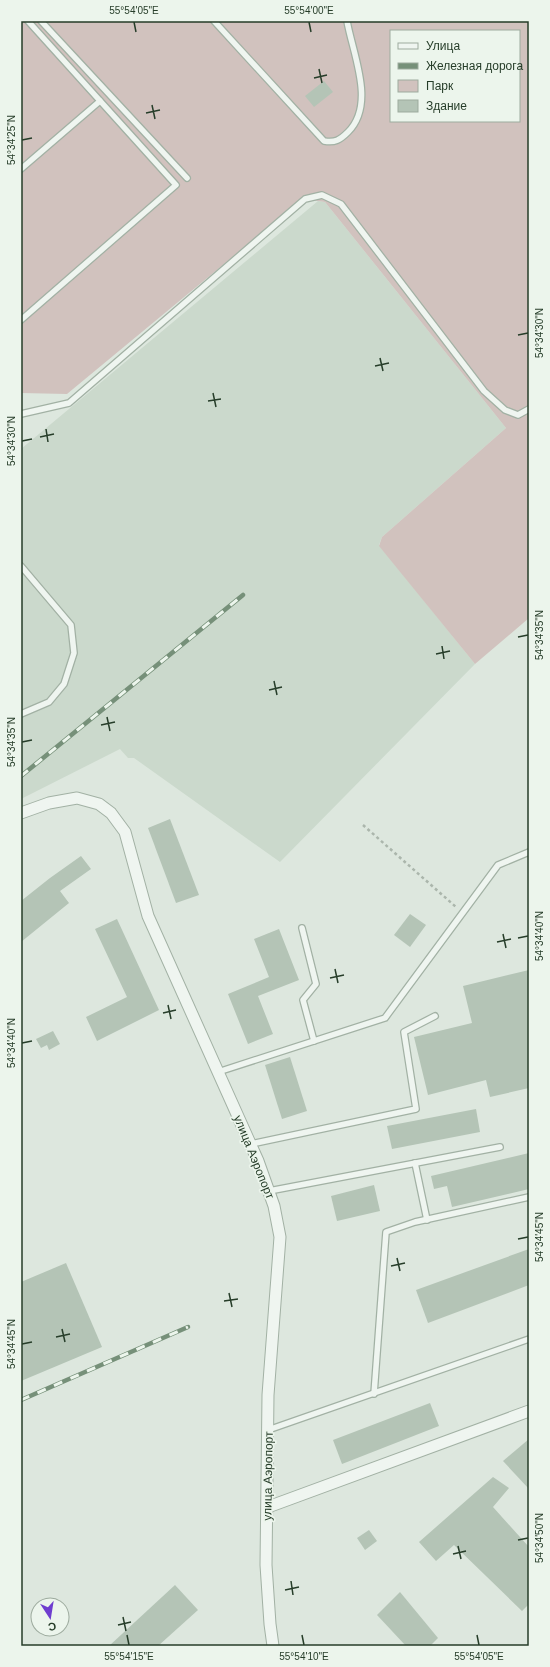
<svg xmlns="http://www.w3.org/2000/svg" width="550" height="1667" font-family="Helvetica,sans-serif">
	<style>
		.built { fill: #cbd9cc }
		.green { fill: #d1c2be; fill-rule: evenodd }
		.building { fill: #b4c4b6 }
		.lines { fill: none; stroke-linecap: round; stroke-linejoin: round }
		.service-casing { stroke: #a2b1a4; stroke-width: 8 }
		.minor-casing { stroke: #a2b1a4; stroke-width: 13 }
		.path { stroke: #abb6ac; stroke-width: 2.5; stroke-dasharray: 3 3; stroke-linecap: butt }
		.service { stroke: #eff5f0; stroke-width: 5.5 }
		.minor { stroke: #eff5f0; stroke-width: 11 }
		.rail-casing { stroke: #769079; stroke-width: 4.5 }
		.rail { stroke: #ecf5ec; stroke-width: 3; stroke-dasharray: 9; stroke-linecap: butt }
		.ticks { fill: none; stroke: #263d29; stroke-width: 1.5 }
		.labels { text-anchor: middle; dominant-baseline: central; stroke-width: 3.5; stroke-linejoin: round; paint-order: stroke }
		.street-label { font-size: 12px; fill: #263d29; stroke: #ecf5ec }
		.neatline { fill: none; stroke: #263d29; stroke-width: 1.5 }
		.ticks-label { font-size: 10px; text-anchor: middle; fill: #263d29 }
	</style>
	<rect width="100%" height="100%" fill="#dde7de"/>
	<polygon class="built" points="318,201 325,202 506,428 382,537 379,545 475,664 280,862 134,758 128,758 120,749 21,799 21,449"/>
	<path class="green" d="M 21,21 L 529,21 L 529,618 L 475,664 L 379,546 L 382,537 L 506,428 L 325,202 L 305,199 L 305,197 L 67,394 L 21,393 ZM 391,31 L 519,31 L 519,121 L 391,121 Z"/>
	<g class="building">
		<polygon points="324,81 333,92 314,107 305,96"/>
		<polygon points="170,819 199,895 176,903 148,828"/>
		<polygon points="81,856 91,869 60,891 69,903 21,942 21,901 50,878"/>
		<polygon points="410,914 426,925 410,947 394,935"/>
		<polygon points="117,919 159,1010 97,1041 86,1017 127,997 95,929"/>
		<polygon points="279,929 299,980 258,996 273,1034 248,1044 228,994 269,977 254,939"/>
		<polygon points="529,970 529,1088 490,1097 486,1080 428,1095 414,1037 472,1023 463,986"/>
		<polygon points="53,1031 60,1044 49,1050 47,1045 41,1048 36,1039"/>
		<polygon points="290,1057 307,1111 282,1119 265,1065"/>
		<polygon points="476,1109 480,1132 392,1149 387,1126"/>
		<polygon points="529,1153 529,1189 452,1207 447,1186 434,1189 431,1176"/>
		<polygon points="374,1185 380,1211 337,1221 331,1196"/>
		<polygon points="529,1249 529,1285 428,1323 416,1290"/>
		<polygon points="66,1263 102,1347 21,1381 21,1282"/>
		<polygon points="430,1403 439,1426 342,1464 333,1440"/>
		<polygon points="529,1439 529,1489 503,1461"/>
		<polygon points="493,1477 509,1488 493,1507 529,1547 529,1604 522,1611 454,1545 436,1561 419,1542"/>
		<polygon points="369,1530 377,1541 365,1550 357,1538"/>
		<polygon points="175,1585 198,1610 158,1646 109,1646"/>
		<polygon points="400,1592 438,1638 430,1646 406,1646 377,1615"/>
	</g>
	<g class="lines">
		<defs>
			<g id="service">
				<polyline points="41,21 187,178"/>
				<path d="M 214,21 L 324,141 C 335,143 340,140 348,132 C 376,104 353,55 347,21"/>
				<polyline points="21,169 100,101"/>
				<polyline points="21,320 176,185 28,21"/>
				<polyline points="21,414 69,403 305,199 322,195 341,204 484,391 505,410 518,415 529,409"/>
				<polyline points="21,566 71,625 74,653 64,684 49,702 21,714"/>
				<polyline points="302,928 316,984 303,1000 314,1041"/>
				<polyline points="218,1072 385,1018 498,865 529,852"/>
				<polyline points="251,1144 416,1109 404,1032 435,1016"/>
				<polyline points="415,1163 427,1220"/>
				<polyline points="269,1191 500,1147"/>
				<polyline points="374,1394 386,1232 415,1222 529,1197"/>
				<polyline points="268,1430 529,1339"/>
			</g>
			<g id="minor">
				<polyline points="21,813 49,803 77,798 99,804 111,813 125,832 148,916 258,1161 274,1206 280,1237 268,1395 266,1565 270,1624 273,1646"/>
				<polyline points="268,1507 529,1411"/>
			</g>
		</defs>
		<use href="#service" class="service-casing"/>
		<use href="#minor" class="minor-casing"/>
		<polyline class="path" points="363,825 456,907"/>
		<use href="#service" class="service"/>
		<use href="#minor" class="minor"/>
		<defs>
			<g id="rail">
				<polyline points="21,776 243,595"/>
				<polyline points="21,1400 188,1327"/>
			</g>
		</defs>
		<use href="#rail" class="rail-casing"/>
		<use href="#rail" class="rail"/>
	</g>
	<path class="ticks" d="M 134,22 L 136,32M 309,22 L 311,32M 319,69 L 322,83M 314,78 L 327,75M 152,105 L 155,119M 146,113 L 160,110M 22,140 L 32,138M 518,335 L 528,333M 380,358 L 383,371M 375,366 L 389,363M 213,393 L 216,407M 208,401 L 221,399M 46,429 L 48,442M 40,437 L 54,434M 22,441 L 32,439M 518,637 L 528,635M 442,646 L 444,659M 436,654 L 450,651M 274,681 L 277,695M 269,690 L 282,687M 107,717 L 110,731M 101,725 L 115,722M 22,742 L 32,740M 503,934 L 506,948M 518,938 L 528,936M 497,942 L 511,939M 335,969 L 338,983M 330,978 L 344,975M 168,1005 L 171,1019M 163,1013 L 176,1010M 22,1043 L 32,1041M 518,1239 L 528,1237M 397,1258 L 400,1271M 391,1266 L 405,1263M 229,1293 L 232,1307M 224,1301 L 238,1299M 62,1329 L 65,1342M 56,1337 L 70,1334M 22,1344 L 32,1342M 518,1540 L 528,1538M 458,1546 L 461,1559M 453,1554 L 466,1551M 291,1581 L 293,1595M 285,1590 L 299,1587M 123,1617 L 126,1631M 118,1625 L 131,1622M 127,1635 L 129,1645M 302,1635 L 304,1645M 477,1635 L 479,1645"/>
	<g class="labels">
		<g class="street-label">
			<text transform="translate(254 1157) rotate(68)">улица Аэропорт</text>
			<text transform="translate(268 1476) rotate(-89)">улица Аэропорт</text>
		</g>
	</g>
	<rect width="550" height="1667" fill="none" stroke="#ecf5ec" stroke-width="44"/>
	<rect x="390" y="30" width="130" height="92" fill="#ecf5ec" stroke="#9dab9e"/>
	<rect x="398" y="43" width="20" height="6" fill="#eff5f0" stroke="#9dab9e"/>
	<text x="426" y="50" font-size="12" fill="#263d29">Улица</text>
	<rect x="398" y="63" width="20" height="6" fill="#769079" stroke="#9dab9e"/>
	<text x="426" y="70" font-size="12" fill="#263d29">Железная дорога</text>
	<rect x="398" y="80" width="20" height="12" fill="#d1c2be" stroke="#9dab9e"/>
	<text x="426" y="90" font-size="12" fill="#263d29">Парк</text>
	<rect x="398" y="100" width="20" height="12" fill="#b4c4b6" stroke="#9dab9e"/>
	<text x="426" y="110" font-size="12" fill="#263d29">Здание</text>
	<g transform="translate(50 1617) rotate(168)"><circle r="19" fill="#ecf5ec" stroke="#9dab9e"/>
	<path d="M0-3L7 15L0 10L-7 15Z" fill="#6f3ecf"/>
	<text y="-6" font-size="11" font-weight="bold" text-anchor="middle" fill="#263d29">С</text>
	</g>
	<rect x="22" y="22" width="506" height="1623" class="neatline"/>
	<g class="ticks-label">
		<text x="134" y="14">55°54'05"E</text>
		<text x="309" y="14">55°54'00"E</text>
		<text transform="translate(11 140) rotate(-90)" y="4">54°34'25"N</text>
		<text transform="translate(539 333) rotate(-90)" y="4">54°34'30"N</text>
		<text transform="translate(11 441) rotate(-90)" y="4">54°34'30"N</text>
		<text transform="translate(539 635) rotate(-90)" y="4">54°34'35"N</text>
		<text transform="translate(11 742) rotate(-90)" y="4">54°34'35"N</text>
		<text transform="translate(539 936) rotate(-90)" y="4">54°34'40"N</text>
		<text transform="translate(11 1043) rotate(-90)" y="4">54°34'40"N</text>
		<text transform="translate(539 1237) rotate(-90)" y="4">54°34'45"N</text>
		<text transform="translate(11 1344) rotate(-90)" y="4">54°34'45"N</text>
		<text transform="translate(539 1538) rotate(-90)" y="4">54°34'50"N</text>
		<text x="129" y="1660">55°54'15"E</text>
		<text x="304" y="1660">55°54'10"E</text>
		<text x="479" y="1660">55°54'05"E</text>
	</g>
</svg>
